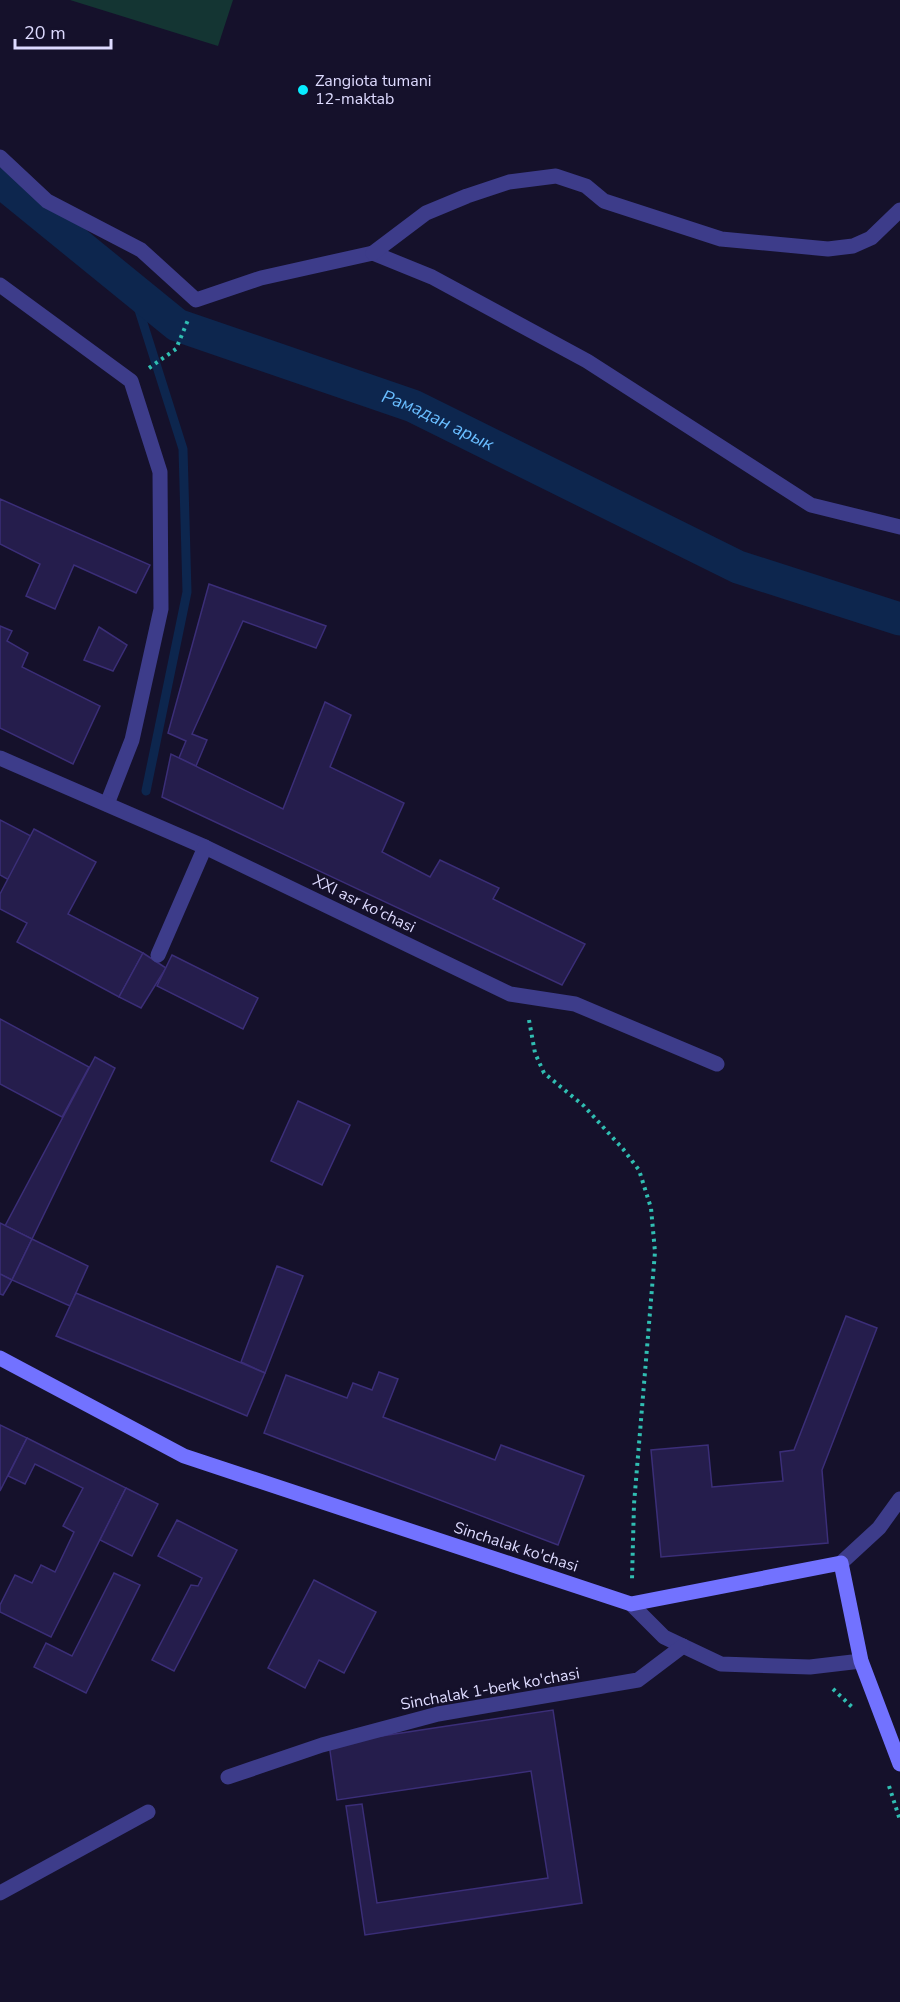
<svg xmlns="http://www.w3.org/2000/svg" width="900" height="2002" font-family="'Nunito Sans',sans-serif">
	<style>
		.green { fill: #143533 }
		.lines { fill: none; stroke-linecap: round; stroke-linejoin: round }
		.stream { stroke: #0d264e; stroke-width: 9 }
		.canal { stroke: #0d264e; stroke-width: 33 }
		.building { fill: #251d4c; stroke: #3b2e78; stroke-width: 1.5 }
		.path { stroke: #30beb2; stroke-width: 4; stroke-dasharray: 3 4.5; stroke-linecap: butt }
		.lane { stroke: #3d3c8a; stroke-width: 15 }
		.street { stroke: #3d3c8a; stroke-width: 15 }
		.secondary { stroke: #7272ff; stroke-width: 15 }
		.poi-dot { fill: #07ecff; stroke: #15112b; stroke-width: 2 }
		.labels { text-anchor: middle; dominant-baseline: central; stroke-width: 4.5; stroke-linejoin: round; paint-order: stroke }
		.poi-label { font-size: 16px; fill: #dedbff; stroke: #15112b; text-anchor: start }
		.street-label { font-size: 16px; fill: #dedbff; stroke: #15112b }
		.water-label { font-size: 18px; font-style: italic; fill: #69bdff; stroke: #15112b }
	</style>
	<rect width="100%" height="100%" fill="#15112b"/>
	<polygon class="green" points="70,0 233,0 218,46"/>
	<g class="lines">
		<polyline class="stream" points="132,288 183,449 187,592 146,791"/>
		<path class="canal" id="s1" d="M 0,181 L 177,325 L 413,406 L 738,567 L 900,619"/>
	</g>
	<g class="building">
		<polygon points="0,499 150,565 136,593 74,565 55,609 26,596 40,564 0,544"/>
		<polygon points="209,584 326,626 316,648 243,621 192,734 207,740 196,766 179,758 186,741 168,733"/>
		<polygon points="0,626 12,631 7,641 28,653 22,667 100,706 73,764 0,728"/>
		<polygon points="99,627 127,645 113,671 84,660"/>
		<polygon points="325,702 351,715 330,767 404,803 382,852 430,877 440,860 499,888 493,899 585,944 562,985 162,797 171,754 283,809"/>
		<polygon points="0,820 31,836 9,880 0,875"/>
		<polygon points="34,829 96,862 68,914 143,953 119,997 17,942 27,923 0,909 0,894"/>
		<polygon points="143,953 166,968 141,1008 119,997"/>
		<polygon points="172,955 258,998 243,1029 157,986"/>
		<polygon points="0,1019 89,1067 62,1117 0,1084"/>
		<polygon points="95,1057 115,1068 32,1239 5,1226"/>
		<polygon points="298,1101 350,1125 322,1185 271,1161"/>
		<polygon points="0,1223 32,1239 12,1280 0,1274"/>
		<polygon points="32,1239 88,1266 70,1306 12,1280"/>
		<polygon points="277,1266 303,1276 265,1373 241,1362"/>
		<polygon points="0,1274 12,1280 3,1295 0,1294"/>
		<polygon points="76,1293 265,1373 247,1416 56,1336"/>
		<polygon points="846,1316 877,1328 822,1470 828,1543 661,1557 651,1450 708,1445 712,1487 783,1481 780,1452 794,1450"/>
		<polygon points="379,1372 398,1379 383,1417 495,1460 501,1445 584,1476 558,1545 264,1433 286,1375 347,1398 353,1383 372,1390"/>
		<polygon points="0,1425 27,1438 0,1491"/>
		<polygon points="27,1438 126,1488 51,1637 0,1612 0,1605 15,1575 32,1583 41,1565 55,1572 74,1532 63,1526 83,1488 35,1464 25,1484 8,1476"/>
		<polygon points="126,1488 158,1504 132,1556 100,1540"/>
		<polygon points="177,1520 237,1550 174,1671 152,1660 191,1585 198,1586 202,1578 158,1556"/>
		<polygon points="114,1573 140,1585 86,1693 34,1667 46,1643 72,1656"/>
		<polygon points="314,1580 376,1612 344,1673 319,1660 305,1688 268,1668"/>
		<polygon points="553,1710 582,1903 365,1935 346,1806 362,1804 377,1903 548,1878 531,1771 337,1800 329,1744"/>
	</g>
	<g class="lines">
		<g class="path">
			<polyline points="149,368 176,349 188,320"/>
			<polyline points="529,1020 535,1053 544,1073 584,1106 623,1149 639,1170 651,1208 655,1252 634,1504 632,1579"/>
			<polyline points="833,1689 852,1707"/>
			<polyline points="889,1786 900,1820"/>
		</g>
		<polyline class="lane" points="0,1893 148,1812"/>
		<g class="street">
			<polyline points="0,157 47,201 141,250 196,300 261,278 373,253 432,277 587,361 811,505 900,527"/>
			<polyline points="373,253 426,213 467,196 509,182 556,176 586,186 604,201 721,239 828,249 853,246 871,238 900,210"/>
			<polyline points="0,285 131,381 160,472 161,609 132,740 107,804"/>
			<polyline points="0,758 205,847 510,994 575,1004 717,1064"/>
			<polyline points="158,955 205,847"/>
			<polyline points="841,1563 879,1528 900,1499"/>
			<polyline points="631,1604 664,1637 721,1664 810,1667 861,1661"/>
			<polyline points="228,1777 322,1745 438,1714 638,1680 683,1646"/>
		</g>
		<polyline class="secondary" points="0,1358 184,1456 631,1604 841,1563 861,1661 900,1764"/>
	</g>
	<circle class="poi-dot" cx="303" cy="90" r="6"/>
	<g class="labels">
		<g class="poi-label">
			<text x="315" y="81">Zangiota tumani<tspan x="315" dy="18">12-maktab</tspan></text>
		</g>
		<g class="street-label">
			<text transform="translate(364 904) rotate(26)">XXI asr ko'chasi</text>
			<text transform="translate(516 1547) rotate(18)">Sinchalak ko'chasi</text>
			<text transform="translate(490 1689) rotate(-10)">Sinchalak 1-berk ko'chasi</text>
		</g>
		<g class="water-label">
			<text stroke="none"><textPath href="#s1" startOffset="506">Рамадан арык</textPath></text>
		</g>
	</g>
	<path d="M15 39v9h96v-9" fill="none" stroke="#dedbff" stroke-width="3"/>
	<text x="24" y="39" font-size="18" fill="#dedbff" stroke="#15112b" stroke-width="4.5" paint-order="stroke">20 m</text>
</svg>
